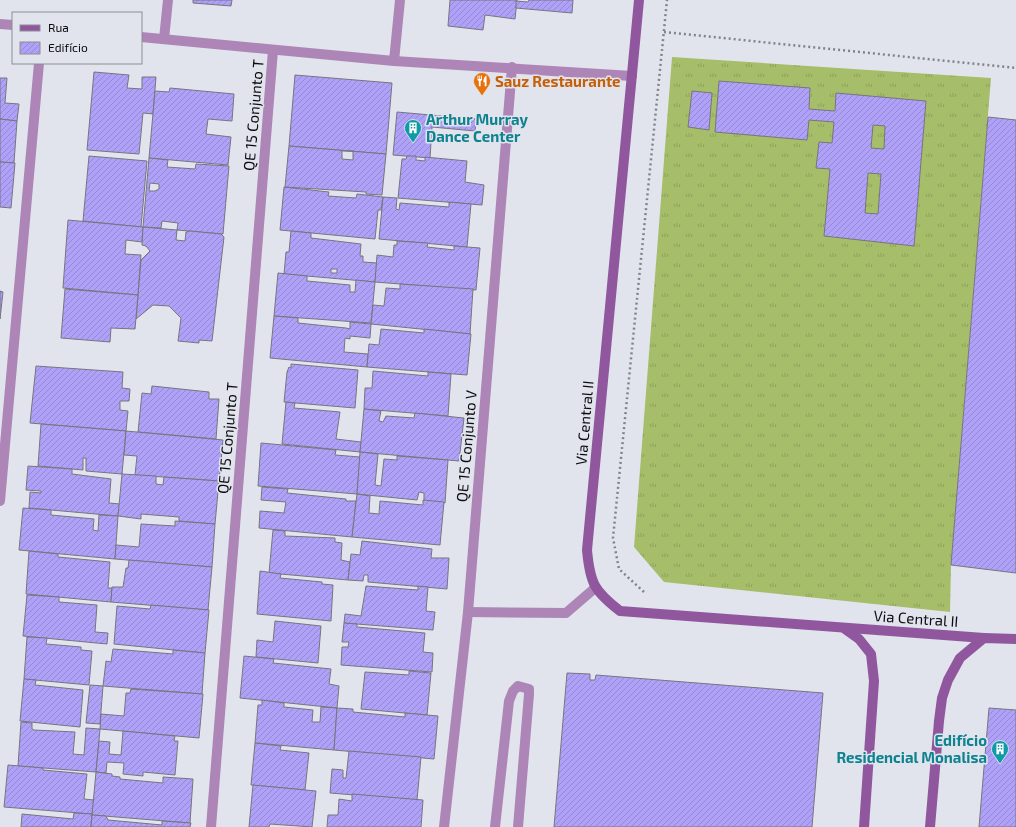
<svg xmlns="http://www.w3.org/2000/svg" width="1016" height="827" font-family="'Exo 2',sans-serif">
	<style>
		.grass { fill: url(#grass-tufts) }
		.building { fill: url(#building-hatch); stroke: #76757e; fill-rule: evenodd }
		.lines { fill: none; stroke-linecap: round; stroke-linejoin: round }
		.path { stroke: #828389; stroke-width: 2.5; stroke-dasharray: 2 3; stroke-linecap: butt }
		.lane { stroke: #ad86b7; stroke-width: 10 }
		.street { stroke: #ad86b7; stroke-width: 10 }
		.secondary { stroke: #90579f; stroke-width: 10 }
		.labels { text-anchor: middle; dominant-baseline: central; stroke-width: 3; stroke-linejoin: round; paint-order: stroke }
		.food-label { font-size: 15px; font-weight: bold; fill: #c56008; stroke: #e2e4ed; text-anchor: start }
		.street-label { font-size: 15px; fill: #0b0c0e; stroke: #e2e4ed }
		.culture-label { font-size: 15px; font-weight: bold; fill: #0d838f; stroke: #e2e4ed; text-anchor: start }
	</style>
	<defs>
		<pattern id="grass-tufts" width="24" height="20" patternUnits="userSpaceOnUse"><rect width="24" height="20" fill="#a6be6a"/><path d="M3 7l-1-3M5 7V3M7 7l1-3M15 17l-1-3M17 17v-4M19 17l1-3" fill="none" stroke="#8ea25b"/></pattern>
		<pattern id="building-hatch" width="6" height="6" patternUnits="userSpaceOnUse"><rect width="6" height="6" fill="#afa1f8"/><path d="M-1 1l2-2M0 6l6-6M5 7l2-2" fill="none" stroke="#9589d3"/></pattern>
	</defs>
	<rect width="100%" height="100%" fill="#e2e4ed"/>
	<polygon class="grass" points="672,57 991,78 951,565 950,612 664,582 634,547"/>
	<g class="building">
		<polygon points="193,0 232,0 231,6 193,3"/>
		<polygon points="450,0 517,0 515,19 485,15 483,30 448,26"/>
		<polygon points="529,0 573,0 572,13 516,8 516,1 528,2"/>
		<polygon points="94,72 129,75 127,88 142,89 142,77 156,77 153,114 143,113 139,154 87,150"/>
		<polygon points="295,75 392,83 386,154 289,146"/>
		<polygon points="0,78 7,78 5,103 19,104 17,121 0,119"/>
		<path d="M 719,81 L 810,88 L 809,109 L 835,111 L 836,93 L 926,101 L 914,246 L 824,236 L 830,169 L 816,168 L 819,142 L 832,143 L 834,122 L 809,120 L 807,140 L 715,132 ZM 873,125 L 885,126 L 884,149 L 871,148 ZM 868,173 L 881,174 L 878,214 L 865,213 Z"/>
		<polygon points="170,88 234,94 232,121 208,119 206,134 231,137 228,165 149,158 155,91 169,92"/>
		<polygon points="692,91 712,93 709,130 688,127"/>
		<polygon points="397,112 476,119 475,131 432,127 430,158 393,155"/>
		<polygon points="988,117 1016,120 1016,573 951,565"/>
		<polygon points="0,119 17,121 14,163 0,162"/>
		<path d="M 289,146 L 386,154 L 382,195 L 366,194 L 366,192 L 285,187 ZM 342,151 L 353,151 L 353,160 L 342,159 Z"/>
		<polygon points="89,156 147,161 141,227 83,221"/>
		<polygon points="407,156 416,156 416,160 425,161 425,157 467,161 465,182 484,185 482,205 398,198 402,159 406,159"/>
		<path d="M 149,158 L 168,160 L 167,167 L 195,169 L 196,164 L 229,166 L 223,234 L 177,230 L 178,223 L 162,221 L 161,228 L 143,227 ZM 150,183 L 159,184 L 159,189 L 155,191 L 149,191 Z"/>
		<polygon points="0,162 15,163 11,208 0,207"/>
		<polygon points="284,187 329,192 328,196 356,198 357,194 383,197 381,210 378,210 375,239 280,230"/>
		<polygon points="383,197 397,198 396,209 399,210 400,203 449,207 449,202 471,204 467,247 379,239"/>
		<polygon points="68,220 143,227 142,242 126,240 125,254 141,255 138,295 63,288"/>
		<polygon points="143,227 177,230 176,240 185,241 186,232 190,231 221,234 224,237 212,341 199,340 199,343 178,341 181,318 169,306 153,305 136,319 141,260 150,251 146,246 142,245"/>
		<path d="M 291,231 L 311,233 L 311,238 L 361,244 L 360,256 L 363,256 L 363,262 L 377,263 L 375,282 L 284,274 L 286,252 L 289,252 ZM 331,269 L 337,269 L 337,273 L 331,273 Z"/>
		<polygon points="397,241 428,243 427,247 454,250 454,246 480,248 476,290 375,282 377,255 393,257 394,245 397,245"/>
		<polygon points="278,273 307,276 307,281 350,285 350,292 355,292 356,280 375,282 371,323 274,316"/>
		<polygon points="400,284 473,289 470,334 371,324 373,305 384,306 386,288 400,289"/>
		<polygon points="65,289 138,295 135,329 111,328 110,342 61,338"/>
		<polygon points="0,291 3,292 0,319"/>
		<polygon points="274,316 298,318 298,323 346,328 350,329 350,322 371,324 370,338 350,336 350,339 345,338 344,352 368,354 367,367 270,358"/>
		<polygon points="381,329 424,333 424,329 471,334 467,375 367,367 369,344 379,345"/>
		<polygon points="291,364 358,370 355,408 284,402 287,372 289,367 291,368"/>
		<polygon points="36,366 123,372 122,388 130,389 129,401 120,401 120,410 128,411 126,431 30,423"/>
		<polygon points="373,371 428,376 428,372 451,374 448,416 364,409 365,388 372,388"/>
		<polygon points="152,386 209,392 209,399 219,399 216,439 138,432 142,393 151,394"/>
		<polygon points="286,402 295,403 294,408 340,412 336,439 361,442 360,452 282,444"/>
		<polygon points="364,409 381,411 379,421 383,422 386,416 414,418 415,413 464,418 459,461 360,452"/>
		<polygon points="41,424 126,431 122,474 86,471 86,458 83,458 83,470 38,466"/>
		<polygon points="126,431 223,440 219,481 135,475 137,456 124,455"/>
		<polygon points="261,443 336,450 335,455 360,457 357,494 258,486"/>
		<polygon points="360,452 378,454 375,485 381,486 384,459 397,460 397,456 448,460 445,503 424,501 424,493 419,492 417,500 357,494"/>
		<polygon points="28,466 72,469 72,474 111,479 109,503 120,504 118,516 29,508 30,492 41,493 41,491 26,490"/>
		<polygon points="122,474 156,476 156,484 163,485 164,477 219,481 215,524 179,521 179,517 141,514 141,519 118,516"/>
		<polygon points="262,487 288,489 287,493 346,499 346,501 356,501 352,537 259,528 260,511 284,513 286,502 261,500"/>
		<polygon points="357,494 370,496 369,513 379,514 380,501 423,505 423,500 444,502 440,545 352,537"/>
		<polygon points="23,508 51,510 51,515 94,519 93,530 98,531 99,515 118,516 115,559 19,550"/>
		<polygon points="175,521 215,524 212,567 115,559 116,545 139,547 141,524 175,526"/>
		<polygon points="273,530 285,531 285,536 335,538 335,542 342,543 341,560 350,562 348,580 269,573"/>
		<polygon points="362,541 432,549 431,558 449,558 447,589 368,582 368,575 364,575 363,581 348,580 351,554 360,555"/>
		<polygon points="29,551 58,554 58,557 110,562 108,588 112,588 111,602 26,594"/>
		<polygon points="129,560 212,567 208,610 111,602 112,587 123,587 126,568 128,568"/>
		<polygon points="260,571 281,574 280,578 322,582 322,584 333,585 331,621 257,614"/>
		<polygon points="366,586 418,590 418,586 428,587 426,611 435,612 433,630 344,623 345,614 361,616"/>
		<polygon points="27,595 59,597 59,602 97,605 95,632 108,633 107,644 23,636"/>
		<polygon points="151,605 209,610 205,653 114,644 117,606 150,609"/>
		<polygon points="275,621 321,626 318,663 256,657 257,640 273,642"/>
		<polygon points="344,623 357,624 357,627 425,633 423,652 433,653 432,672 341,665 342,647 348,647 349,642 342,642"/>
		<polygon points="27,637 47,638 46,644 81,647 81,650 92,651 89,685 24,679"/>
		<polygon points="113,649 173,654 173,650 205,653 202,694 103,686 106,661 111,662"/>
		<polygon points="244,656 274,659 273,663 331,669 329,684 339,686 337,708 240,698"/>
		<polygon points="409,671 431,673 427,715 361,709 365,672 409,675"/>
		<polygon points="567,673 590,674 590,680 595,680 596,675 823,693 812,827 554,827"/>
		<polygon points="24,679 36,680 35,685 83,690 80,727 20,721"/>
		<polygon points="90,685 103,686 100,724 86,723"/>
		<polygon points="131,689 203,694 199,738 100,729 101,714 124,716 126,693 130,693"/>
		<polygon points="262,700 284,703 284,707 313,710 312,722 320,722 321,707 337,708 334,750 255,743 258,705 262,705"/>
		<polygon points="337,708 353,709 353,712 405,717 405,713 438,716 434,759 334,750"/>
		<polygon points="989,708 1016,710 1016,827 979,827"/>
		<polygon points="21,722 32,723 32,729 34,730 75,732 73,754 84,755 86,728 100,729 96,772 18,766"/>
		<polygon points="123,731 175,736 174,741 178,741 175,775 143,772 143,776 123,774 124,763 107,762 106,773 96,772 99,741 110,742 109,754 121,755"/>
		<polygon points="255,743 281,746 280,750 309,753 305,790 251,785"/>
		<polygon points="349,751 421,757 417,800 330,793 332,769 343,770 343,778 346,778"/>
		<polygon points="8,765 43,768 43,770 87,774 84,799 94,800 92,814 4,807"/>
		<polygon points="96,772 112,774 112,776 120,777 120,779 163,783 163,777 193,779 190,823 92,815"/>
		<polygon points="253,785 316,791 312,827 270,824 269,827 249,827"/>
		<polygon points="352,794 423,800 421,827 327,827 328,815 338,815 339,799 352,801"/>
		<polygon points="74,813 92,814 91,827 21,827 22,814 73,819"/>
		<polygon points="92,815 106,816 108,820 162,825 162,821 191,823 190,827 91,827"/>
	</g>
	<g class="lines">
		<g class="path">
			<polyline points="664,32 1016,68"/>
			<polyline points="644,592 619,569 613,538 667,0"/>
		</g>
		<polyline class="lane" points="495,827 509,701 513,691 518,686 529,689 529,694 518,827"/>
		<g class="street">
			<polyline points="0,24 13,25"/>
			<polyline points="141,37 394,61 632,76"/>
			<polyline points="164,39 168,0"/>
			<polyline points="394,61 400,0"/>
			<polyline points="0,501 39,63"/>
			<polyline points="468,612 566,613 595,588"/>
			<polyline points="211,827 273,50"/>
			<polyline points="444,827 468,612 512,67"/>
		</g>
		<g class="secondary">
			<path d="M 639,0 L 587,550 C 590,583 594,591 620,611 L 984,638"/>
			<polyline points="845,629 859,639 871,654 874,681 864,827"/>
			<polyline points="930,827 939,721 942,698 948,680 960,658 984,638 1016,639"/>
		</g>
	</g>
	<defs>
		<symbol id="restaurant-pin" viewBox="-11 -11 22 30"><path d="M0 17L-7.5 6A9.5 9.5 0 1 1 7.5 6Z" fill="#e8710a" stroke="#e2e4ed"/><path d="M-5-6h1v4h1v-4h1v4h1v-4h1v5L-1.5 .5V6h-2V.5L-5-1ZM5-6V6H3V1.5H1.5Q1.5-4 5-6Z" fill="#fff"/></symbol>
		<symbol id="building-pin" viewBox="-11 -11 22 30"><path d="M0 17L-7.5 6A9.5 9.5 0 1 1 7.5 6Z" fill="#0f9aa8" stroke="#e2e4ed"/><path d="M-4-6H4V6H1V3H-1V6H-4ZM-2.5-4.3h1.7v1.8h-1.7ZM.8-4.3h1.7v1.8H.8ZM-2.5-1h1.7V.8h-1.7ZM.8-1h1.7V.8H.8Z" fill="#fff"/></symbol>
	</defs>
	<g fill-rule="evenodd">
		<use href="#restaurant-pin" x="472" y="71" width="20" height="27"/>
		<use href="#building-pin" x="403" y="118" width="20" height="27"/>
		<use href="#building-pin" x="990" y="739" width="20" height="27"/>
	</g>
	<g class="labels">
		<g class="food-label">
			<text x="495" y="81">Sauz Restaurante</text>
		</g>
		<g class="street-label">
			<text transform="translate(253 115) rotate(-85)">QE 15 Conjunto T</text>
			<text transform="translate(584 423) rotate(-85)">Via Central II</text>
			<text transform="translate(227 438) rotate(-85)">QE 15 Conjunto T</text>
			<text transform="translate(466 446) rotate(-85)">QE 15 Conjunto V</text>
			<text transform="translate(916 618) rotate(4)">Via Central II</text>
		</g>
		<g class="culture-label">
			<text x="426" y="119">Arthur Murray<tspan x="426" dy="17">Dance Center</tspan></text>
			<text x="987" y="740" text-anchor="end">Edifício<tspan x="987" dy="17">Residencial Monalisa</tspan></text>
		</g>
	</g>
	<rect x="12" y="12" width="130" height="52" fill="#e2e4ed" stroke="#8c8e94"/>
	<rect x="20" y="25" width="20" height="6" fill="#90579f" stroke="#8c8e94"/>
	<text x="48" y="32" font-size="12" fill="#0b0c0e">Rua</text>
	<rect x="20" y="42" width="20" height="12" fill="url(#building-hatch)" stroke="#8c8e94"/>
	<text x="48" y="52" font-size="12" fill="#0b0c0e">Edifício</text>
</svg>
